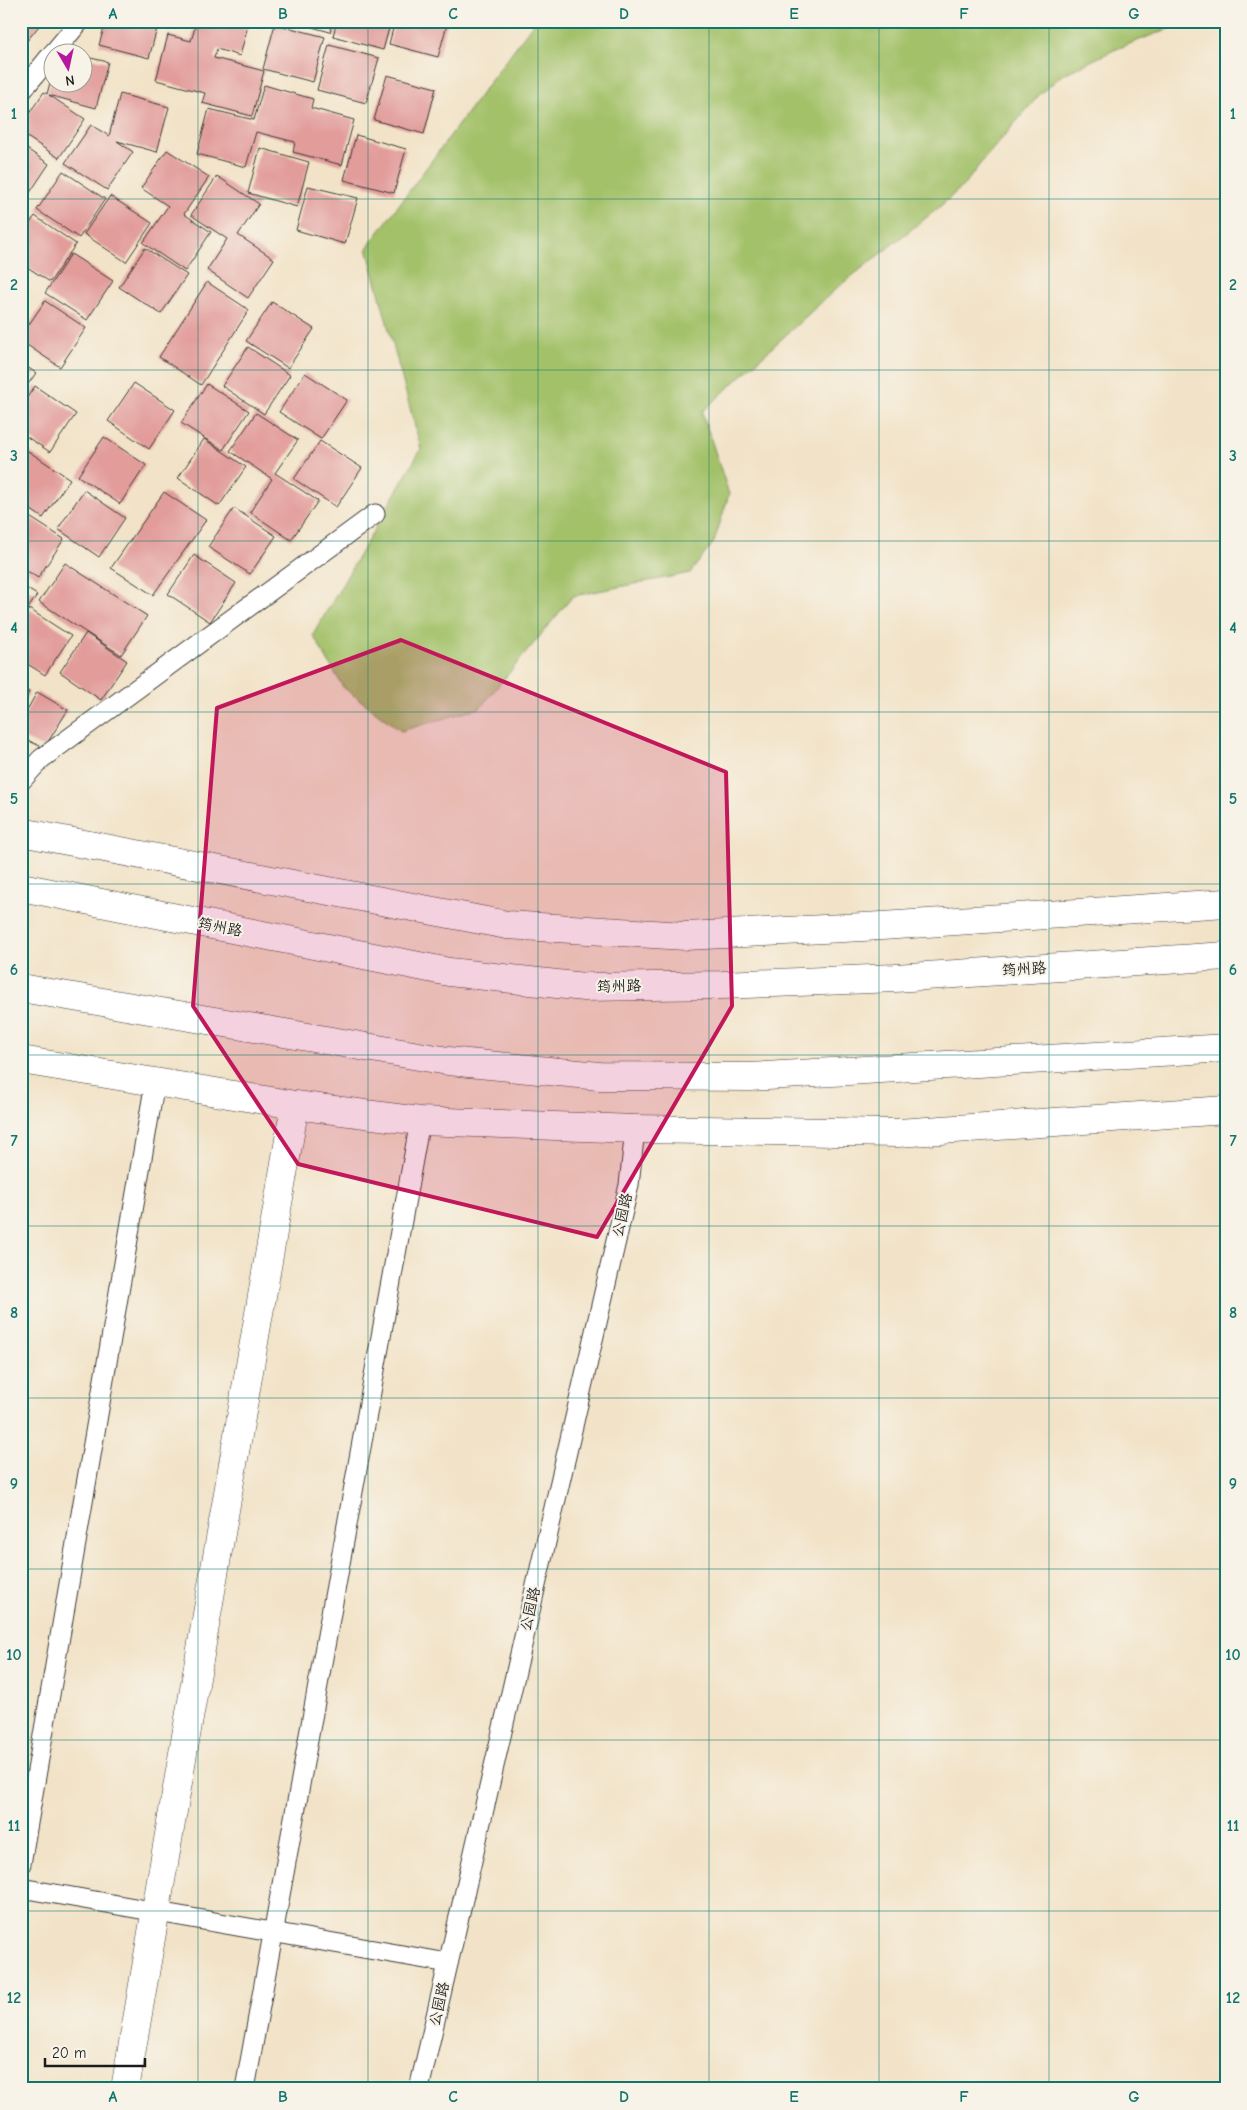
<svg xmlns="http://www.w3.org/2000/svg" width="1247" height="2110" font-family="'Comic Neue','LXGW WenKai TC',sans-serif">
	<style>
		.green { fill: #a3c169; stroke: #606e42 }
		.building { fill: #e29d9b }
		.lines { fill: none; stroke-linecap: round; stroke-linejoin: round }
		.lane-casing { stroke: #3c3a36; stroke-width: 21 }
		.street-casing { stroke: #3c3a36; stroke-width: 29 }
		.secondary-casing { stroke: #3c3a36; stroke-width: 29 }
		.lane { stroke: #fff; stroke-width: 19 }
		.street { stroke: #fff; stroke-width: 28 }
		.secondary { stroke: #fff; stroke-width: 28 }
		.marked { fill: #c2185b; fill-opacity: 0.2; stroke: #c2185b; stroke-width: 4; stroke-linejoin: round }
		.grid { fill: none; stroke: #0f766e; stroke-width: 1; stroke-opacity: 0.55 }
		.labels { text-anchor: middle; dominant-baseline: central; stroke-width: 4; stroke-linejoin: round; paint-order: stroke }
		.street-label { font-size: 15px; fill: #1c1c1c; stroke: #f7f3e8 }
		.neatline { fill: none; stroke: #0f766e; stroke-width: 2 }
		.grid-label { font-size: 16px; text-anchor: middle; font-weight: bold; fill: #0f766e }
	</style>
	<rect width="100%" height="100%" fill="#f7f3e8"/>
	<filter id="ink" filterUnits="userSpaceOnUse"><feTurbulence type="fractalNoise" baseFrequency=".02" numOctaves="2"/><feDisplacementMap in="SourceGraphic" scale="10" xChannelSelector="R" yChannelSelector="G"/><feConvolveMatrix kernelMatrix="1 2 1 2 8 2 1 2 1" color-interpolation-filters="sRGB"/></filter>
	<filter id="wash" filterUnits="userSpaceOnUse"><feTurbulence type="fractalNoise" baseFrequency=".0096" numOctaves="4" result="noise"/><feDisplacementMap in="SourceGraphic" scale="20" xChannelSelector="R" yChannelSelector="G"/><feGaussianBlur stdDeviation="1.12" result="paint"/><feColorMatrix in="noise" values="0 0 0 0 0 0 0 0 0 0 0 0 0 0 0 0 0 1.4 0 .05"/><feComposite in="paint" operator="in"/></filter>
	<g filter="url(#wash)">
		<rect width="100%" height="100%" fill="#f2e3c8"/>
		<polygon class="green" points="535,21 1188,21 1114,50 1062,75 1040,94 980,164 965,184 936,210 838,287 702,412 729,494 714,542 690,573 573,596 480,708 401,731 343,687 313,635 421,449 367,248"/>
		<g id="blocks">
			<g class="building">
				<polygon points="21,21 43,21 21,48"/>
				<polygon points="106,21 159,21 149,58 99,45"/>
				<polygon points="197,21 249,21 240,56 217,49 214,58 264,71 252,116 202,103 205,93 156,80 168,35 191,41"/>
				<polygon points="290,21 333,21 330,32"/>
				<polygon points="337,21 391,21 383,50 333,36"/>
				<polygon points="395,21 448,21 438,57 389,44"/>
				<polygon points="275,24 325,37 313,82 263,69"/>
				<polygon points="329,45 379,58 366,103 317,90"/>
				<polygon points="82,56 108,62 96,108 49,95 85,119 59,158 21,133 21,125 44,92 47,94 52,75 52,82 82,82"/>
				<polygon points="387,75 436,88 424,134 374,120"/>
				<polygon points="264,85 313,99 311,108 354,120 342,165 293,152 295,142 256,132 246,167 197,154 209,109 254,120"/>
				<polygon points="120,94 169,107 157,152 117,141 133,152 107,190 65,163 91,125 109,136"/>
				<polygon points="356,135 406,149 394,193 344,180"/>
				<polygon points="21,145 49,164 23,203 21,201"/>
				<polygon points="260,148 309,162 297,207 248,193"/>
				<polygon points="167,150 209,177 184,214 211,232 185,271 143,243 168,206 141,188"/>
				<polygon points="63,171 105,199 79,238 37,210"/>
				<polygon points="217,176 259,204 238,235 274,259 248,298 207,270 227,239 191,215"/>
				<polygon points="308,186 358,198 345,244 296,230"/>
				<polygon points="110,196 152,223 126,262 84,234"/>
				<polygon points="35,216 76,244 50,282 21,263 21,236"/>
				<polygon points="145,248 187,275 161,314 119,287"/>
				<polygon points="71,254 113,281 87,320 45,293"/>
				<polygon points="207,282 249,310 201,385 159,357"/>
				<polygon points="45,301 86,328 60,367 21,341 21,336"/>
				<polygon points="272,302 314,329 288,368 246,341"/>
				<polygon points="248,347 290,375 264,414 222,386"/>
				<polygon points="21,363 36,373 21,394"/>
				<polygon points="305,373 347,400 321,439 279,412"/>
				<polygon points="134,383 175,410 149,449 108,421"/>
				<polygon points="207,384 249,411 223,450 181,423"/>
				<polygon points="35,386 76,414 50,452 21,433 21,406"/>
				<polygon points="256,413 298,440 275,473 318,501 291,540 250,512 272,479 230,451"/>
				<polygon points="104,437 146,465 120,504 78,476"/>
				<polygon points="204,439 246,467 219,506 178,478"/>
				<polygon points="320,441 362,468 336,507 294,479"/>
				<polygon points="28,451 70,479 43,518 21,503 21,462"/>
				<polygon points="84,490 125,518 99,557 58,529"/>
				<polygon points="164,492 206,520 153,595 111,568"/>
				<polygon points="234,508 276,536 250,574 208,547"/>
				<polygon points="22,512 64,539 38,578 21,567"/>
				<polygon points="194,555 236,583 210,622 168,594"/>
				<polygon points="65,563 147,616 121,655 39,602"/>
				<polygon points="21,585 37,595 21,619"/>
				<polygon points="29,609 71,636 45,675 21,660 21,621"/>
				<polygon points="86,633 127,661 101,700 60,672"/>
				<polygon points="21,687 29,692 21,707"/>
				<polygon points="37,692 68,710 44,748 21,737 21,721"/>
			</g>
		</g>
	</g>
	<g filter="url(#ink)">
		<use href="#blocks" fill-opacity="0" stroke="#3c3a36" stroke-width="1"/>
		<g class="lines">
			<defs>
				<g id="lane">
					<polyline points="54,52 80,21"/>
					<polyline points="21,92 52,54"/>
					<polyline points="21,781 41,759 375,514"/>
					<polyline points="21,1864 155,1082"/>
					<polyline points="21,1888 448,1963"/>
					<polyline points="245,2089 420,1121"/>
					<polyline points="419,2089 629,1185 635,1129"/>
				</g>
				<g id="street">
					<polyline points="21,832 507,925 685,936 882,926 1226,903"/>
					<polyline points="21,1060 295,1105 420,1121 635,1129 898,1133 1226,1110"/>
					<polyline points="125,2089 295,1105"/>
				</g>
				<g id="secondary">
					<polyline points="21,887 449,972 584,987 723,985 895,978 1226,956"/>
					<polyline points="21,988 448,1061 599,1076 750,1077 1226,1048"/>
				</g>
			</defs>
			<use href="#lane" class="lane-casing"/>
			<use href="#street" class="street-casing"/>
			<use href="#secondary" class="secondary-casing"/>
			<use href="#lane" class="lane"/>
			<use href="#street" class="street"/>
			<use href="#secondary" class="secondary"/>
		</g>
	</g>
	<path class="marked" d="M 401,640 L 726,772 L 732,1006 L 597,1237 L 298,1164 L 193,1006 L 217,708 Z"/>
	<path class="grid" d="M 198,21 L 198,2089M 368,21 L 368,2089M 538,21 L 538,2089M 709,21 L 709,2089M 879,21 L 879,2089M 1049,21 L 1049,2089M 21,199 L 1226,199M 21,370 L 1226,370M 21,541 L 1226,541M 21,712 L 1226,712M 21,884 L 1226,884M 21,1055 L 1226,1055M 21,1226 L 1226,1226M 21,1398 L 1226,1398M 21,1569 L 1226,1569M 21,1740 L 1226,1740M 21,1911 L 1226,1911"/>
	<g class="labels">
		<g class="street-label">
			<text transform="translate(220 927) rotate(11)">筠州路</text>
			<text transform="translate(1024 969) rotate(-4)">筠州路</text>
			<text transform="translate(619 986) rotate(-1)">筠州路</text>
			<text transform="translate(622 1215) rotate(-77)">公园路</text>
			<text transform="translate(530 1609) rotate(-77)">公园路</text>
			<text transform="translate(439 2004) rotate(-77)">公园路</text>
		</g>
	</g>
	<rect width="1247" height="2110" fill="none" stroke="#f7f3e8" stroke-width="55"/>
	<g transform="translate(68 68) rotate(171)"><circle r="24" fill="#f7f3e8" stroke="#9f9d96"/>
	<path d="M0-4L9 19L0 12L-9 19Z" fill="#b5179e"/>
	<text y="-8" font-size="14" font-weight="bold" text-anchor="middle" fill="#1c1c1c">N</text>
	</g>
	<path d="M45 2058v8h100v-8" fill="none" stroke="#1c1c1c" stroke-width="2.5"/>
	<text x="52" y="2058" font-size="15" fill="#1c1c1c" stroke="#f7f3e8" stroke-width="4" paint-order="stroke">20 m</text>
	<rect x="28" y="28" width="1192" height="2054" class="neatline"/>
	<g class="grid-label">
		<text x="113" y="19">A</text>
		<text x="283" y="19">B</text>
		<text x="453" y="19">C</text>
		<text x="624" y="19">D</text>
		<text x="794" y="19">E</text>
		<text x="964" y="19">F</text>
		<text x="1134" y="19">G</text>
		<text x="14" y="119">1</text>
		<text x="1233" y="119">1</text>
		<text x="14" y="290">2</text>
		<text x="1233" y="290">2</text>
		<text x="14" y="461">3</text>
		<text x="1233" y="461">3</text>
		<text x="14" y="633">4</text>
		<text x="1233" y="633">4</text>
		<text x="14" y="804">5</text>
		<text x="1233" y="804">5</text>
		<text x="14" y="975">6</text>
		<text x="1233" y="975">6</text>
		<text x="14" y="1146">7</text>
		<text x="1233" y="1146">7</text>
		<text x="14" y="1318">8</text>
		<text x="1233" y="1318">8</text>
		<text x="14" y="1489">9</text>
		<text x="1233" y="1489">9</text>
		<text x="14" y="1660">10</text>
		<text x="1233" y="1660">10</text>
		<text x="14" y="1831">11</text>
		<text x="1233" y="1831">11</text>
		<text x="14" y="2003">12</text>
		<text x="1233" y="2003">12</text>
		<text x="113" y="2102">A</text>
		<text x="283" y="2102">B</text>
		<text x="453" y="2102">C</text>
		<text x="624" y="2102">D</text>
		<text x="794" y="2102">E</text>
		<text x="964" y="2102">F</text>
		<text x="1134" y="2102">G</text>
	</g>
</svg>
